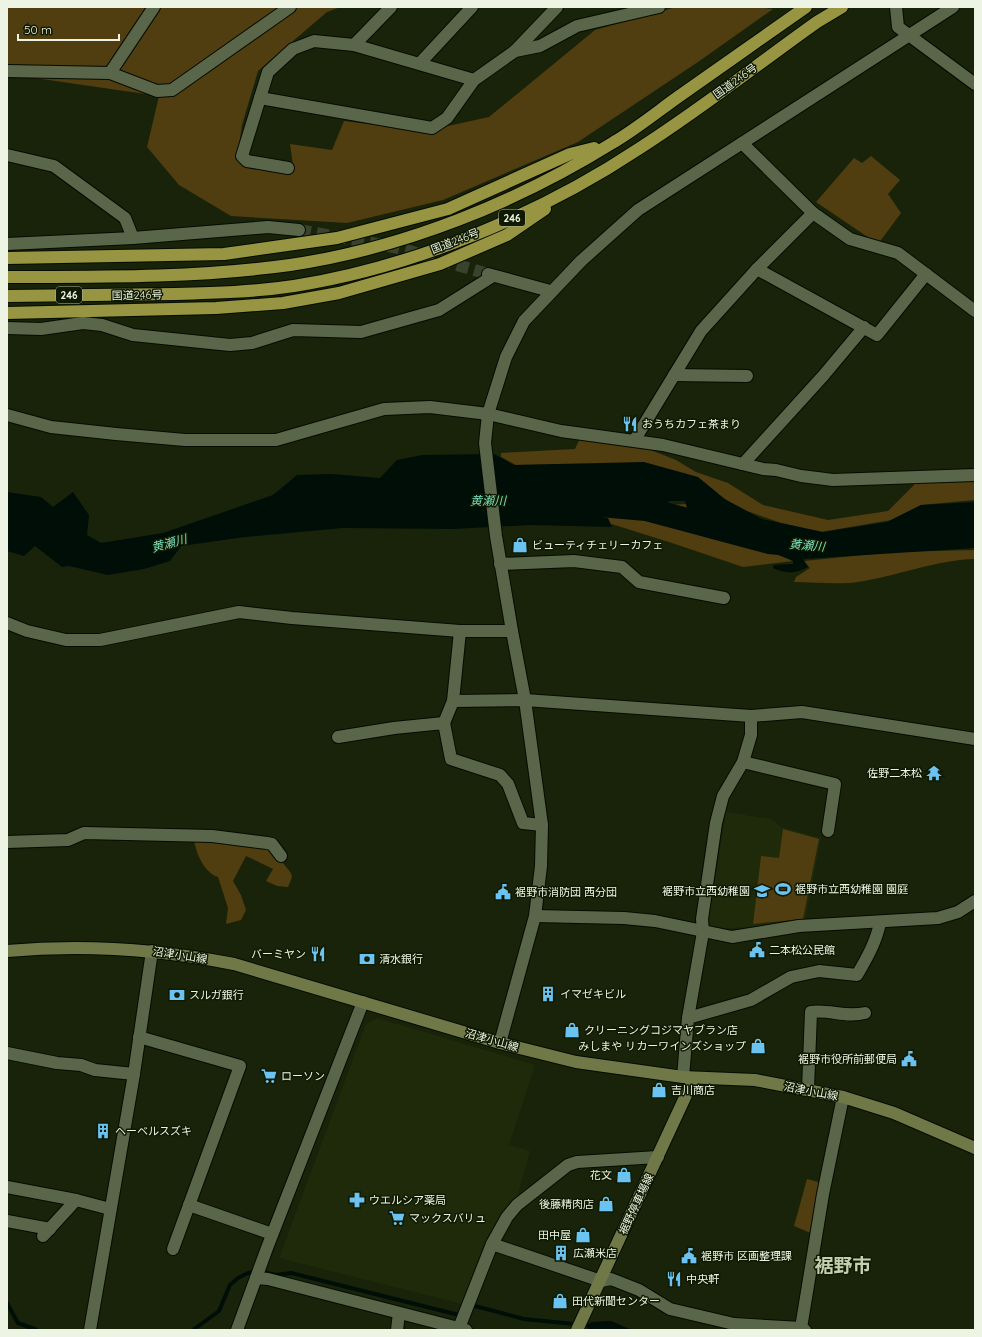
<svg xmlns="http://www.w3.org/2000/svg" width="982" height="1337" font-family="Quicksand,'Noto Sans JP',sans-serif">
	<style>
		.built { fill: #1e2a09 }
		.green { fill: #503d10 }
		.water { fill: #000e08 }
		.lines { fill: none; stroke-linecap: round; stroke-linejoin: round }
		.stream { stroke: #000e08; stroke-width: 4 }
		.river { stroke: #000e08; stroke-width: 24 }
		.minor-tunnel { stroke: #39422b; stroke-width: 12; stroke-dasharray: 12 6; stroke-linecap: butt }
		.minor-casing { stroke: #050c00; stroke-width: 14 }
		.tertiary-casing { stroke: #050c00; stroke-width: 14 }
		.secondary-casing { stroke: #050c00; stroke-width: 14 }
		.trunk-casing { stroke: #050c00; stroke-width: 14 }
		.minor { stroke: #5a664a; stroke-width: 12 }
		.tertiary { stroke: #5a664a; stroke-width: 12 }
		.secondary { stroke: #717847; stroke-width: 12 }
		.trunk { stroke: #979542; stroke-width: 12 }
		.labels { text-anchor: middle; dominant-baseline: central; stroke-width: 3; stroke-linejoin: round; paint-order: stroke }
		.shield { fill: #101a02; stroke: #abb3a0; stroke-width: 1 }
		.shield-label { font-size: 10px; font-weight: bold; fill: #edf4e4 }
		.street-label { font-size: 11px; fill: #edf4e4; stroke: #101a02 }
		.poi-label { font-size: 11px; fill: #edf4e4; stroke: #101a02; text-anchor: start }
		.water-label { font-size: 12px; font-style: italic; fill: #78debb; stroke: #101a02 }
		.town-label { font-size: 19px; font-weight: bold; fill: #c2d0b0; stroke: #101a02 }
	</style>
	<rect width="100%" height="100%" fill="#19230a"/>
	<g class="built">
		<polygon points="726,812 771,819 781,827 821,838 805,921 749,927 712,929 708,923"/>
		<polygon points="377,1018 535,1065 509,1145 530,1151 515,1204 463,1304 279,1258 366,1024"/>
	</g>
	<g class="green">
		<polygon points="7,7 341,7 327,12 258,71 242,125 237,160 293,165 290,144 332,150 344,121 425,131 489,117 595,30 676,7 754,7 773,9 698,62 578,142 443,200 347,223 231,216 179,185 147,147 159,96 7,74"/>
		<polygon points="871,156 900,180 888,194 901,213 878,244 816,202 854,158 862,163"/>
		<polygon points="580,438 638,445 676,460 696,472 728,483 763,505 828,520 888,511 914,485 914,481 975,477 975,500 921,505 891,520 821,532 781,523 747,511 721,497 587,464 516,465 501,457 501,453 575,449"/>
		<polygon points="686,504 689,514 704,536 729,531 769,542 774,551 793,561 743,567 672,543 570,511 580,505 620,508 645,515 668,505"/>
		<path d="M 975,550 L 975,559 C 935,560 898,576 858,582 C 838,585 815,582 794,582 L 796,577 L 810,568 L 804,561 L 893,552 Z"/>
		<polygon points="783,829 819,839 803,919 753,924 761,856 779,858"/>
		<path d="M 193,837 L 268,845 L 291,873 L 292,877 L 288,887 L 277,886 L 266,881 L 273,869 L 246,856 L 233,881 L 241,895 L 246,910 L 241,920 L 226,924 L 228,908 L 218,877 C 203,872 196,852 193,837 Z"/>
		<polygon points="807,1179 822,1183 813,1234 794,1226"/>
	</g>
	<g class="water">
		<path d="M 494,454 L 514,465 L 644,462 L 698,477 L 726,500 L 762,519 L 823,532 L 887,522 L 921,505 L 975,502 L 975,548 L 803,559 L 808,567 C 796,574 786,574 773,568 L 774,565 L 793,564 L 793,561 L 776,554 L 773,546 L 734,526 L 707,535 L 691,521 L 685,501 L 670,501 L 647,513 L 635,504 L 577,500 L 570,511 L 608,518 L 612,527 L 531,525 L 453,529 L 343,528 L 245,537 L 181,546 L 170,561 L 144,569 L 108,575 L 69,566 L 62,567 L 35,546 L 24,556 L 7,551 L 7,492 L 41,497 L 53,507 L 73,492 L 89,515 L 87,535 L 101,543 L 163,533 L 273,495 L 297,475 L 331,474 L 380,478 L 397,460 L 422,455 Z"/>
		<polygon points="607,1321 611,1321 632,1330 587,1330 591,1322"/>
	</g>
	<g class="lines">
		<g class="stream">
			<polyline points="7,1303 18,1323 37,1330"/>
			<polyline points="470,1308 475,1306 524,1319 594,1326"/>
			<polyline points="193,1330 219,1311 230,1285 238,1278 248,1273 259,1271 276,1275 291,1273 459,1315 462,1313"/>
		</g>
		<polyline class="river" points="544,500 646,509 769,542 790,544"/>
		<polyline class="minor-tunnel" points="299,230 399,248 488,274"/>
		<defs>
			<g id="minor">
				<polyline points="896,7 898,27 975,84"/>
				<polyline points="354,45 391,7"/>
				<polyline points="515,51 557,7"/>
				<polyline points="420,63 472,7"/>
				<polyline points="7,71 110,73 154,7"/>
				<polyline points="110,73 157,91 172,90 290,7"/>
				<polyline points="260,98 432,128 447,118 474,80 515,51 540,46 577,26 659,7"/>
				<polyline points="7,155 54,166 125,218 133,238"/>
				<polyline points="288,168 247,161 242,156 268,72 293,49 314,41 354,45 474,80"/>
				<polyline points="813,213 850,239 898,253 975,311"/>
				<polyline points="7,244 133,238 268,227 299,230"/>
				<polyline points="757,269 877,335 926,274"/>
				<polyline points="488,274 550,291"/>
				<polyline points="7,328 41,329 83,323 102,325 133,335 230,345 252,343 293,330 361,332 439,310 493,276"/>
				<polyline points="674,375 747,376"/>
				<polyline points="488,414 485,443 496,536 512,631 525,700 542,825 541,866 535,916 500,1043"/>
				<polyline points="7,415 51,427 116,434 185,440 276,440 384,409 430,407 488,414 561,431 663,445 763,469 776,470 801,476 833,480 975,475"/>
				<polyline points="634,441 701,331 757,269 813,213 742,143"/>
				<polyline points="743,464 823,376 864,327"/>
				<polyline points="500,564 574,561 622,567 639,582 724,598"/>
				<polyline points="7,623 27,631 66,640 100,640 239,612 292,618 460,631 512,631"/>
				<polyline points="453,701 460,631"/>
				<polyline points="444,723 453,701 525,700 751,716 802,712 975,739"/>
				<polyline points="338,737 394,728 444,723 451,759 500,775 508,784 523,823 542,825"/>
				<polyline points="743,762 835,784 828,831"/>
				<polyline points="7,842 68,840 84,833 212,836 267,843 272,844 281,856"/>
				<polyline points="535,916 624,918 655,921 732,937 799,926 938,918 958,912 975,901"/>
				<path d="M 688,1018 L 751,1000 L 791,977 L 819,971 L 857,975 C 867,958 876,942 880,923"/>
				<polyline points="139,1037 240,1066 173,1249"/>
				<polyline points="7,1053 57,1063 81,1065 95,1070 134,1074"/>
				<polyline points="683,1077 688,1018 703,932 702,919 716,823 723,796 743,762 751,735 751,716"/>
				<path d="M 808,1089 L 811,1012 C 829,1009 846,1018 865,1013"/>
				<polyline points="7,1187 76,1200 110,1209"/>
				<polyline points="189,1205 272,1234"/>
				<polyline points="7,1221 50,1229"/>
				<polyline points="43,1236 76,1200"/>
				<polyline points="492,1244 507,1217 517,1205 568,1165 577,1162 658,1157"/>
				<polyline points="256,1278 268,1279 466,1330"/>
				<polyline points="459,1328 492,1244 601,1281 611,1279 639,1290 670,1309 734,1324 801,1328 805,1330"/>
				<polyline points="801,1328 823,1194 843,1097"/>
				<polyline points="90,1330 134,1074 152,951"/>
				<polyline points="237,1330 267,1248 363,1002"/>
				<polyline points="397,1330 399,1313"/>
			</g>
			<polyline id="tertiary" points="488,414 506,357 524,321 581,261 638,210 953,7"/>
			<g id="secondary">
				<path d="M 7,951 C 84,944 158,949 234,964 L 500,1043 L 576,1062 L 683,1077 L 755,1080 L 843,1097 L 894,1113 L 975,1148"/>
				<polyline points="577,1330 694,1078"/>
			</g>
			<g id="trunk">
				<polyline points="7,258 224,254 337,238 448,209 570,154 594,148"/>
				<path d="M 7,277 C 101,277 197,278 290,265 C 404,248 516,203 614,142 C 636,129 657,112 678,97 C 721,67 763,37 806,7"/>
				<path d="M 7,296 C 63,295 119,295 175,294 C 215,293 254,292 294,286 C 414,267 539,215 640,148 C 701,109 758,64 817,22 L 842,7"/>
				<polyline points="7,313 216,308 283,303 339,293 440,264 507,235 545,209"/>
			</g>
		</defs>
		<use href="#minor" class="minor-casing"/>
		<use href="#tertiary" class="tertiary-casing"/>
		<use href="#secondary" class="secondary-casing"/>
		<use href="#trunk" class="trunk-casing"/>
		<use href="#minor" class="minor"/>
		<use href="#tertiary" class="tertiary"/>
		<use href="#secondary" class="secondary"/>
		<use href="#trunk" class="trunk"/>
	</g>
	<defs>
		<symbol id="restaurant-bare" viewBox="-9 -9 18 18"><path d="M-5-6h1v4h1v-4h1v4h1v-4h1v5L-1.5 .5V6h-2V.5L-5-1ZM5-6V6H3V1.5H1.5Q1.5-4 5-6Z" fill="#6ac3f1" stroke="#101a02" stroke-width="2.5" paint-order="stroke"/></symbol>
		<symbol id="shop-bare" viewBox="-9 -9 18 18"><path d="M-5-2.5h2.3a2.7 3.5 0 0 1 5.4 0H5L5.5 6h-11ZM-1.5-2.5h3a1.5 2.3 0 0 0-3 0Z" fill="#6ac3f1" stroke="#101a02" stroke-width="2.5" paint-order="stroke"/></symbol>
		<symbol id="temple-bare" viewBox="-9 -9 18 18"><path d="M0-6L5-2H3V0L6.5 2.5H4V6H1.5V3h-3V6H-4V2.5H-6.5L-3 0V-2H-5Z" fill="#6ac3f1" stroke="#101a02" stroke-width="2.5" paint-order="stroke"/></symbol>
		<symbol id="stadium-bare" viewBox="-9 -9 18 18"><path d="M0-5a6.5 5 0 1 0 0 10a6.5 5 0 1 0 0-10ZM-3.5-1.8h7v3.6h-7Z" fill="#6ac3f1" stroke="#101a02" stroke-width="2.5" paint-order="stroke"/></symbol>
		<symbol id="school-bare" viewBox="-9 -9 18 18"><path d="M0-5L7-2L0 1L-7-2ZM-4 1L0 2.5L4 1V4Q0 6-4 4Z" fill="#6ac3f1" stroke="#101a02" stroke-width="2.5" paint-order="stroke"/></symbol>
		<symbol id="civic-bare" viewBox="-9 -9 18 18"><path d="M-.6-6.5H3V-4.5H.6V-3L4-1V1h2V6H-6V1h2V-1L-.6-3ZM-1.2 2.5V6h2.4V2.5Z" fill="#6ac3f1" stroke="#101a02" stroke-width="2.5" paint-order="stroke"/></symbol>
		<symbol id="bank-bare" viewBox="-9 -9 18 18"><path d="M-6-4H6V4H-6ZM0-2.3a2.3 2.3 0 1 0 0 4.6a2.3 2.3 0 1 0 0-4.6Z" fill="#6ac3f1" stroke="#101a02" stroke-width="2.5" paint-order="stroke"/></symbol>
		<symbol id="building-bare" viewBox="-9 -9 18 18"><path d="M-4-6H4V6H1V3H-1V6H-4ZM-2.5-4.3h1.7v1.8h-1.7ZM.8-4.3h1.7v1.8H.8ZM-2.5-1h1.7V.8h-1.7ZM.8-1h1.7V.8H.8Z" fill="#6ac3f1" stroke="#101a02" stroke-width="2.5" paint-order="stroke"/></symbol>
		<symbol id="supermarket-bare" viewBox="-9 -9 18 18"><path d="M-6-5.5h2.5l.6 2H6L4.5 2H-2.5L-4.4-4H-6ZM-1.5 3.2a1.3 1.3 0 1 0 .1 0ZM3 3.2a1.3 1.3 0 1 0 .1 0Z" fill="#6ac3f1" stroke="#101a02" stroke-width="2.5" paint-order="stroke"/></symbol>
		<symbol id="pharmacy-bare" viewBox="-9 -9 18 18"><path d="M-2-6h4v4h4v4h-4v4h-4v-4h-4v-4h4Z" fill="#6ac3f1" stroke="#101a02" stroke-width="2.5" paint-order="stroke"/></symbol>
	</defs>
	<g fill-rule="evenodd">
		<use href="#restaurant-bare" x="619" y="413" width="22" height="22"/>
		<use href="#shop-bare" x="509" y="534" width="22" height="22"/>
		<use href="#temple-bare" x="923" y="762" width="22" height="22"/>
		<use href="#stadium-bare" x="772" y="878" width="22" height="22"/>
		<use href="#school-bare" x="751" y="880" width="22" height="22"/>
		<use href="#civic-bare" x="492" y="881" width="22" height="22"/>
		<use href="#civic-bare" x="746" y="939" width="22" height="22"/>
		<use href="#restaurant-bare" x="307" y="943" width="22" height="22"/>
		<use href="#bank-bare" x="356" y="948" width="22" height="22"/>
		<use href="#building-bare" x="537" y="983" width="22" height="22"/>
		<use href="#bank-bare" x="166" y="984" width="22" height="22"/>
		<use href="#shop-bare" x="561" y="1019" width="22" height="22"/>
		<use href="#shop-bare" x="747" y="1035" width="22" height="22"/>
		<use href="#civic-bare" x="898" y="1048" width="22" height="22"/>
		<use href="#supermarket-bare" x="258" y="1065" width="22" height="22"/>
		<use href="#shop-bare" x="648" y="1079" width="22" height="22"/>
		<use href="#building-bare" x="92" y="1120" width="22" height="22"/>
		<use href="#shop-bare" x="613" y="1164" width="22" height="22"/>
		<use href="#pharmacy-bare" x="346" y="1189" width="22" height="22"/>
		<use href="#shop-bare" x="595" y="1193" width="22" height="22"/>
		<use href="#supermarket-bare" x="386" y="1207" width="22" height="22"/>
		<use href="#shop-bare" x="572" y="1224" width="22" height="22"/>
		<use href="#building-bare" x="550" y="1242" width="22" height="22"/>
		<use href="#civic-bare" x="678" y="1245" width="22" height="22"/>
		<use href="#restaurant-bare" x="663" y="1268" width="22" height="22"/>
		<use href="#shop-bare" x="549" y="1290" width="22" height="22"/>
	</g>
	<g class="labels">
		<g class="shield">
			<rect x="499" y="210" width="26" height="16" rx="3"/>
			<rect x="56" y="287" width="26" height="16" rx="3"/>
		</g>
		<g class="shield-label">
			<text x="512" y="218">246</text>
			<text x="69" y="295">246</text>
		</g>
		<g class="street-label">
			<text transform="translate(735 81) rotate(-36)">国道246号</text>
			<text transform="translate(455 241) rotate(-21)">国道246号</text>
			<text transform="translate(137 295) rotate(-1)">国道246号</text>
			<text transform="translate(180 955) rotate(9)">沼津小山線</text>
			<text transform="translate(492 1040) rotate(16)">沼津小山線</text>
			<text transform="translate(811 1091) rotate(11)">沼津小山線</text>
			<text transform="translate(636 1204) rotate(-65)">裾野停車場線</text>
		</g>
		<g class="poi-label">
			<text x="642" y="424">おうちカフェ茶まり</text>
			<text x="532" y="545">ビューティチェリーカフェ</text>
			<text x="922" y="773" text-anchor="end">佐野二本松</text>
			<text x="795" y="889">裾野市立西幼稚園 園庭</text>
			<text x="750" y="891" text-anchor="end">裾野市立西幼稚園</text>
			<text x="515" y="892">裾野市消防団 西分団</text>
			<text x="769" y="950">二本松公民館</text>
			<text x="306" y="954" text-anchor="end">バーミヤン</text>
			<text x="379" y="959">清水銀行</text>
			<text x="560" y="994">イマゼキビル</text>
			<text x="189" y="995">スルガ銀行</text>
			<text x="584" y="1030">クリーニングコジマヤブラン店</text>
			<text x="746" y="1046" text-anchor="end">みしまや リカーワインズショップ</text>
			<text x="897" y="1059" text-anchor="end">裾野市役所前郵便局</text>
			<text x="281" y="1076">ローソン</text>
			<text x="671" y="1090">吉川商店</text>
			<text x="115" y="1131">ヘーベルスズキ</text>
			<text x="612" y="1175" text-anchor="end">花文</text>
			<text x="369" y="1200">ウエルシア薬局</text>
			<text x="594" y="1204" text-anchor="end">後藤精肉店</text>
			<text x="409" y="1218">マックスバリュ</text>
			<text x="571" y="1235" text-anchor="end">田中屋</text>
			<text x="573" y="1253">広瀬米店</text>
			<text x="701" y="1256">裾野市 区画整理課</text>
			<text x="686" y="1279">中央軒</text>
			<text x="572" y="1301">田代新聞センター</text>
		</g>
		<g class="water-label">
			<text x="488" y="500">黄瀬川</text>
			<text transform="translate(169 543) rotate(-15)">黄瀬川</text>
			<text transform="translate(807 545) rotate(5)">黄瀬川</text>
		</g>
		<g class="town-label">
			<text x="843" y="1265">裾野市</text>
		</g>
	</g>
	<rect width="982" height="1337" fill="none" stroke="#edf4e4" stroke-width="16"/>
	<path d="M18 34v6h101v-6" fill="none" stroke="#edf4e4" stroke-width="2"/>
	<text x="24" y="34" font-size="12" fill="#edf4e4" stroke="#101a02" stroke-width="3" paint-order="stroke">50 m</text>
</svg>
